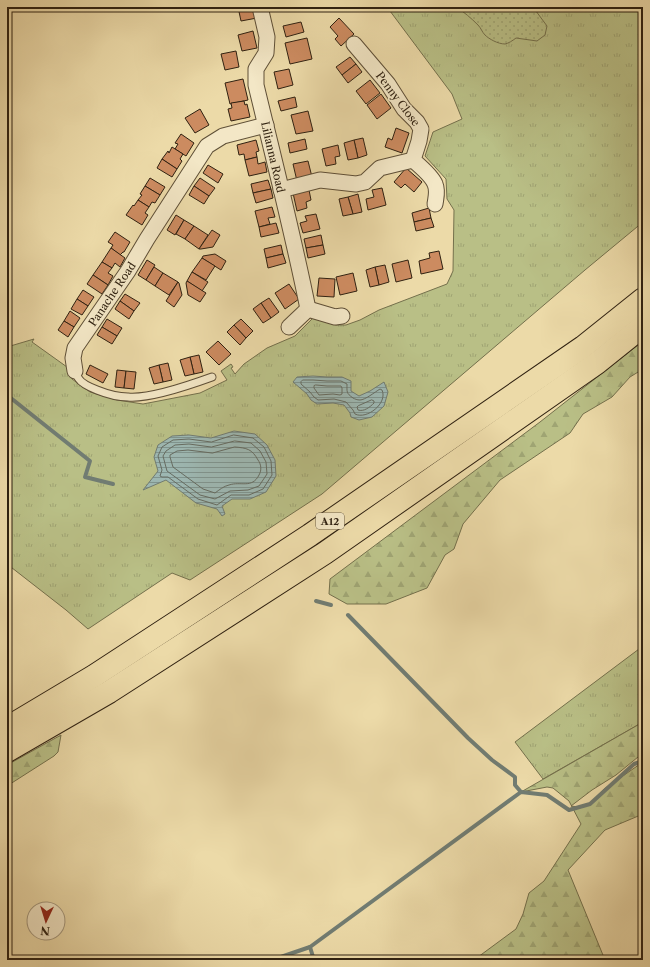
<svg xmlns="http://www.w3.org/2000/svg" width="650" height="967" font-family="'Libre Caslon Text',serif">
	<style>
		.grass { fill: url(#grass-tufts); stroke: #74704c }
		.forest { fill: url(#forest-firs); stroke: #74704c }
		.park { fill: url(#park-dots); stroke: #74704c }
		.water { fill: url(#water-rules); stroke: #717c72 }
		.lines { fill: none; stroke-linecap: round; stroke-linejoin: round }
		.shore { stroke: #666c62; stroke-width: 1 }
		.stream { stroke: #717c72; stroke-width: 4 }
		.building { fill: #cc8b60; stroke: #2f2111 }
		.lane-casing { stroke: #5e4f37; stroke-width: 9 }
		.street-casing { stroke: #5e4f37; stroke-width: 17 }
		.highway-casing { stroke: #2f2111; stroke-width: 24 }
		.lane { stroke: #f3e7c6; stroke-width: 7 }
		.street { stroke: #f3e7c6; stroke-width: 15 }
		.highway { stroke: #ecdaa8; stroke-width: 22 }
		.labels { text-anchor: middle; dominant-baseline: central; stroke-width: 3.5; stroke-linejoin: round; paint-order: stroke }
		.shield { fill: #f3e7c6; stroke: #6a5c47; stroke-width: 1 }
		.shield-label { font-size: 10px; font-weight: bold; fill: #2f2111 }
		.street-label { font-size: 11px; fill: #2f2111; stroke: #f3e7c6 }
	</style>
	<defs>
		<pattern id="grass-tufts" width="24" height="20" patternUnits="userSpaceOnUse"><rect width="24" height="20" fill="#b9bf86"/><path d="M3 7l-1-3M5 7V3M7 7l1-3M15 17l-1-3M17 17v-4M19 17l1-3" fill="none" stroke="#9fa473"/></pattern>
		<pattern id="forest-firs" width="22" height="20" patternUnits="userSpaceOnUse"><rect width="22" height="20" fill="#b9bf86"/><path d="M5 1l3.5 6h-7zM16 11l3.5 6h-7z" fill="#9fa473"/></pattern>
		<pattern id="park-dots" width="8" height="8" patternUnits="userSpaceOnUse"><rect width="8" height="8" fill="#b9bf86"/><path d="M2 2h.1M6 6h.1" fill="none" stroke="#9fa473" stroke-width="1.8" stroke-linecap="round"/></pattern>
		<pattern id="water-rules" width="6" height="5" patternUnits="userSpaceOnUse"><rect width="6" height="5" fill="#9db8b3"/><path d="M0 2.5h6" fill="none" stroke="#809590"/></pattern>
	</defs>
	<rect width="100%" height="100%" fill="#ecdaa8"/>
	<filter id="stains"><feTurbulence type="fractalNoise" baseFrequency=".005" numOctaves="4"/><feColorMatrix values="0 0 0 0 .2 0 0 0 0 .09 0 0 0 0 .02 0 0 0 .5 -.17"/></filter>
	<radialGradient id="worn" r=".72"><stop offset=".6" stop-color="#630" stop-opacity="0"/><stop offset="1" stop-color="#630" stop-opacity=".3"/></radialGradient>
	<g class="grass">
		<polygon points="387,7 643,7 643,222 585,270 322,494 190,580 172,573 88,629 66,610 7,564 7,347 34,339 32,342 67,367 72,379 90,392 117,400 143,404 200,393 227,380 221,371 231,364 233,367 231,368 235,374 244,364 267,348 295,336 313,318 336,325 346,325 360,320 379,310 447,284 453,271 454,210 447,199 446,179 425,156 433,132 462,119 452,94"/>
		<polygon points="643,646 643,722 543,779 515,742"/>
	</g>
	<g class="forest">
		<polygon points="643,341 643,369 630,377 612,397 583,414 570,433 500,480 463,524 454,549 445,555 427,588 386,604 347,604 329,594 330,579 540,422"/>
		<polygon points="643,722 643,755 638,757 616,775 592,790 571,806 578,807 590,804 604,789 643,762 643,814 605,830 568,870 605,960 475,960 478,957 516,929 523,914 529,893 544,881 581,824 569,801 553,788 547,787 521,792"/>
		<polygon points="61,735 58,752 54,756 7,786 7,765"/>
	</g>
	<path class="park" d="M 456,7 L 533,7 L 547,26 L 545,35 L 537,41 L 516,38 C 512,41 509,43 505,44 C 498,44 489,39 485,35 C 482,32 481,28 478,25 C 471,18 464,12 456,7 Z"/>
	<g class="water">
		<polygon points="313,376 327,377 342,377 351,381 351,391 359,396 370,391 384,382 388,392 384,406 372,417 359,420 351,417 350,413 344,405 333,403 317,404 311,400 307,394 293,382 297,377"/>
		<polygon points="234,431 255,434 267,445 275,460 276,476 266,492 250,499 232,499 222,506 225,514 222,516 217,509 196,503 166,480 143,490 158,471 154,457 158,445 172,436 189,435 211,438"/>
	</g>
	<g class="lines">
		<g class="shore">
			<path d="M 303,380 L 313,380 L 327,381 L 341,381 L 347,384 C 347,392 346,393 353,398 C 355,399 357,400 360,400 C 365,400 375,392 380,389 L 382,390 C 388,403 367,420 355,414 L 353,410 L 346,402 L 334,399 L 318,400 L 314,397 L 310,392 L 301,384 L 301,382 Z"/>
			<polygon points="316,385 327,386 341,386 342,388 342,394 340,395 333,394 319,395 314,388 314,386"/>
			<path d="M 372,400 L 374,401 L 374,403 C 370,407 364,412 358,410 L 357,407 L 358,406 Z"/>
			<polygon points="234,435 253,438 264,447 271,461 272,475 263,489 249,495 231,495 217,505 198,499 168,477 162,477 160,476 162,470 158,456 162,447 173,440 189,439 211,442"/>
			<polygon points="235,441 251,443 260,451 266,462 267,474 259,486 248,490 230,491 215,499 200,495 167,471 163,456 166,451 175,445 189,444 211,447"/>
			<path d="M 235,447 C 247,448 252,449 258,460 C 261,464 262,470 259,475 C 252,489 241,481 229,485 C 224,486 219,490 215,493 L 203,489 L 173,467 L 170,457 L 170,455 L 177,451 L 188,450 L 212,453 Z"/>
		</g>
		<g class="stream">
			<polyline points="7,395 90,461 85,477 113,484"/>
			<polyline points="316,601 331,605"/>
			<polyline points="348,615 468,738 492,760 515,777 515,785 521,792"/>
			<polyline points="310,947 314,960"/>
			<polyline points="272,960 310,947 521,792 547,795 569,810 590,804 634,764 643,761"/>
		</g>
	</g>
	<g class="building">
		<polygon points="238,7 254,7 257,18 241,21"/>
		<polygon points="280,7 292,7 292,8 281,10"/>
		<polygon points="339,18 354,34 341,46 335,39 338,36 330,27"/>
		<polygon points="301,22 304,32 286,37 283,26"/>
		<polygon points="253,31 257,48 242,51 238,35"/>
		<polygon points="307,38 312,59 290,64 285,43"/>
		<polygon points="236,51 239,67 225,70 221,54"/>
		<polygon points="350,57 356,64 342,75 336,67"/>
		<polygon points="356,64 362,72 348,83 342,75"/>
		<polygon points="289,69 293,85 278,89 274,72"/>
		<polygon points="243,79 248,100 230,104 225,83"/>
		<polygon points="370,80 380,93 366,104 356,91"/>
		<polygon points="381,94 391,108 377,119 367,105"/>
		<polygon points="295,97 297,107 281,111 278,101"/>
		<polygon points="244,101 245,105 247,104 250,117 231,121 228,109 232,108 231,103"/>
		<polygon points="200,109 209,125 195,133 185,118"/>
		<polygon points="308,111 313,131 296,134 291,115"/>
		<polygon points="396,128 409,133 402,153 385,147 388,138 392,140"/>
		<polygon points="181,134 194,143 186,156 175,149 178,144 175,143"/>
		<polygon points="363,138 367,155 358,158 354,140"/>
		<polygon points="305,139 307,149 290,153 288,143"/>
		<polygon points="256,140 259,151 256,152 257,157 245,160 244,154 239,155 237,145"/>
		<polygon points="354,140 358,158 348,160 344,143"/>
		<polygon points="338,145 340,156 335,157 336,164 326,166 322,149"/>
		<polygon points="172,147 183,154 180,159 182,161 177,169 162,159 168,151 169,153"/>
		<polygon points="257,157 258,164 265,162 267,172 249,176 245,160"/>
		<polygon points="162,159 177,169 172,177 157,168"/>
		<polygon points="308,161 312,177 297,181 293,164"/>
		<polygon points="208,165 223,174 218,183 203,173"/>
		<polygon points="406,168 422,182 414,192 405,184 401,188 394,182"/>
		<polygon points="150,178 165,187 160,195 145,186"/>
		<polygon points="200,178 215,188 209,196 194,186"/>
		<polygon points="268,180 271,189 253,193 251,184"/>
		<polygon points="145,186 160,195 155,203 152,202 149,207 138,200 142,195 140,194"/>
		<polygon points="194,186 209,196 204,204 189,195"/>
		<polygon points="382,188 386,205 368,210 366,199 374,197 372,190"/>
		<polygon points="271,189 273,198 256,203 253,193"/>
		<polygon points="309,190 311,200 306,202 307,208 297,211 293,193"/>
		<polygon points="358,194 362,212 353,214 348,197"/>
		<polygon points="348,197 353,214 343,216 339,199"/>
		<polygon points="138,200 149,207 145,213 148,215 142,225 126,215 133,205 134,206"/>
		<polygon points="272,207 275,217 268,218 270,224 259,227 255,211"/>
		<polygon points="429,208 431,218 414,222 412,213"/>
		<polygon points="316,214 320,229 303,233 300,223 307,221 305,216"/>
		<polygon points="176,215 184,220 175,235 167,230"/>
		<polygon points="431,218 434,227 416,231 414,222"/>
		<polygon points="184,220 194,226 185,239 176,234"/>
		<polygon points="276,223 279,233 261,237 259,227"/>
		<polygon points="194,226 208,235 199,249 185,239"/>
		<polygon points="212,230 220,235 213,247 201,249 199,249"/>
		<polygon points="115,232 130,242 124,252 123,252 120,255 111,248 113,245 108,242"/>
		<polygon points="321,235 323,245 306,248 304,239"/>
		<polygon points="281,245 283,254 266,258 264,249"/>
		<polygon points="323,245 325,254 308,258 306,248"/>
		<polygon points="111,248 125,258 120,267 115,263 112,268 102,262"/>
		<polygon points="439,251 443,269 421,274 419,261 430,258 429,253"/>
		<polygon points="215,254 226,261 221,270 202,258 203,256"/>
		<polygon points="283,254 286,263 268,268 266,258"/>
		<polygon points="202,258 215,266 206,280 192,272"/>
		<polygon points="147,260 155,265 146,280 138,275"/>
		<polygon points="408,260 412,278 396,282 392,264"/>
		<polygon points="102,262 112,268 108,273 113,276 108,285 93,275"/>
		<polygon points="385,265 389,282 379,285 375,267"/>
		<polygon points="154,267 163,273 155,286 146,280"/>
		<polygon points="375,267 379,285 370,287 366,270"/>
		<polygon points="192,272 208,282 202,291 187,281"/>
		<polygon points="163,273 178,282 169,295 155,286"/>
		<polygon points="353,273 357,291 340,295 336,277"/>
		<polygon points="93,275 108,285 102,294 87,284"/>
		<polygon points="319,278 335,279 334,297 317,296"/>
		<polygon points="187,281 206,293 200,302 188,295 186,283"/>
		<polygon points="178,282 179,283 182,295 174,307 166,301"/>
		<polygon points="289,284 299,299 285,309 275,293"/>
		<polygon points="83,290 94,297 88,306 77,299"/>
		<polygon points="125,294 140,303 134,311 120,301"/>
		<polygon points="269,298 279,312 271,318 261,303"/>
		<polygon points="77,299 88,306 82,315 71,309"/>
		<polygon points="120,301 134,311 129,319 115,309"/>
		<polygon points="261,303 271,318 263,323 253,309"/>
		<polygon points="70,311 80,318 74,327 64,321"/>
		<polygon points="107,319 122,328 117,336 102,327"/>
		<polygon points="241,319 253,331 246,338 234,325"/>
		<polygon points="64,321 74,327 68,337 58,330"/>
		<polygon points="234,325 246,338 240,345 227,332"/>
		<polygon points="102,327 117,336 112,344 97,335"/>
		<polygon points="218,341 231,354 219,365 206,352"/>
		<polygon points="199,355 203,372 194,374 190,357"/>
		<polygon points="190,357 194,374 185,376 180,360"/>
		<polygon points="168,363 172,380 163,382 159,365"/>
		<polygon points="90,365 108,374 103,383 86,374"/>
		<polygon points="159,365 163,382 154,384 149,368"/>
		<polygon points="117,370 126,371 124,388 115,387"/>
		<polygon points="126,371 136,372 134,389 124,388"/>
	</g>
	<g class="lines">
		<defs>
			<path id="lane" d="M 75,371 C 76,373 77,377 79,379 C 82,384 92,388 97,390 C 107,394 117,397 128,397 C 150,399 190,385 212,377"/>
			<g id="street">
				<path d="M 260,7 L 267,37 L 266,53 L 256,69 L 256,85 C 274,160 293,234 308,309"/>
				<path d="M 354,44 L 388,84 L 404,109 L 417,122 L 421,129 L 419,141 L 413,160 C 420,166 432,176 435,184 C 438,191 436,197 435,204"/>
				<polyline points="281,190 320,180 356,184 365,182 380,168 413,160"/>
				<polyline points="308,309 335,317 342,316"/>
				<polyline points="289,327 308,309"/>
				<polyline points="75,371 73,358 75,348 128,271 147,239 207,146 223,136 266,125"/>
			</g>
			<g id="highway">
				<polyline points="7,728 94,676 310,535 583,347 643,299"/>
				<polyline points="7,751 109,692 325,553 597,363 643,326"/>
			</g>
		</defs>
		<use href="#lane" class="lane-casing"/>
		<use href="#street" class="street-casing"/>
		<use href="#highway" class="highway-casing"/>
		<use href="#lane" class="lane"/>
		<use href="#street" class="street"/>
		<use href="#highway" class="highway"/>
	</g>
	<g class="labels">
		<rect class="shield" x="316" y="513" width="28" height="16" rx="3"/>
		<g class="shield-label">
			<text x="330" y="521">A12</text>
		</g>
		<g class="street-label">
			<text transform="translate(398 99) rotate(53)">Penny Close</text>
			<text transform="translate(273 157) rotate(77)">Lilianna Road</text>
			<text transform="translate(112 294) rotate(-56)">Panache Road</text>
		</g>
	</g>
	<rect width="650" height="967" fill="none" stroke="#ecdaa8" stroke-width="24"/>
	<rect x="8" y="8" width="634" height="951" fill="none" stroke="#2f2111" stroke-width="2"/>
	<rect x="12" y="12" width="626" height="943" fill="none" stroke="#2f2111"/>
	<g transform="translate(46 921) rotate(184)"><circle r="19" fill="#f3e7c6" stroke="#a5987e"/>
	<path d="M0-3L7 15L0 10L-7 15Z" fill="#8f2418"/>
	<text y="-6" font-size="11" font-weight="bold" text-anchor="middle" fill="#2f2111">N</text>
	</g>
	<rect width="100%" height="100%" filter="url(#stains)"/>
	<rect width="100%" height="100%" fill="url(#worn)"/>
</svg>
